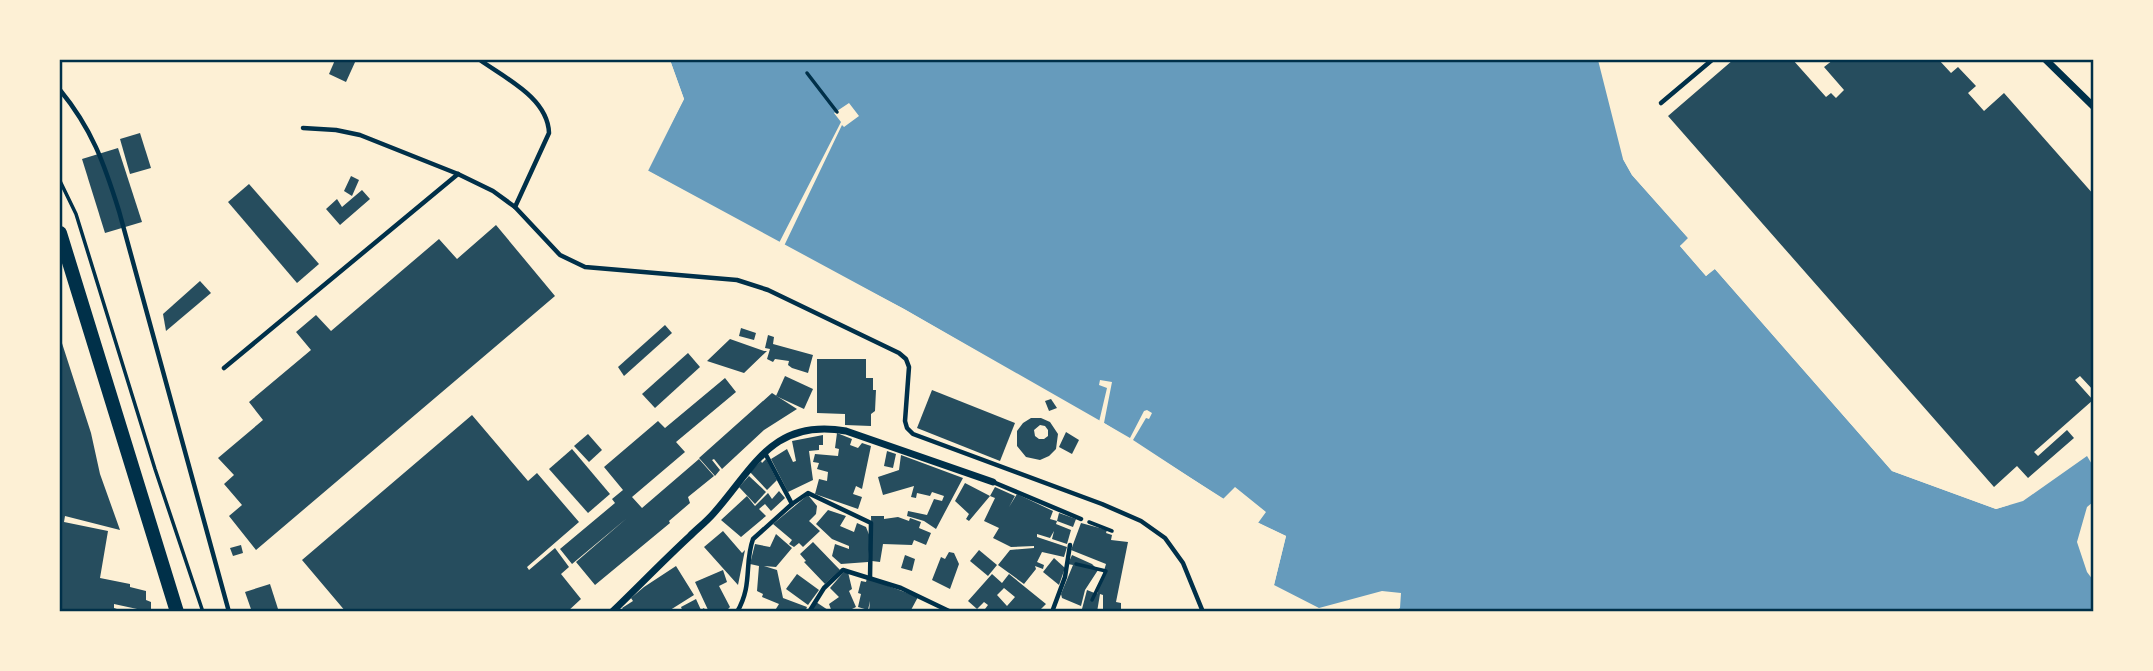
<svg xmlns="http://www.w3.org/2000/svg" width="2153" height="671" font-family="'Open Sans',sans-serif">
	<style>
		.water { fill: #669bbc }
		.pier { fill: #fdf0d5 }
		.building { fill: #264d5e; fill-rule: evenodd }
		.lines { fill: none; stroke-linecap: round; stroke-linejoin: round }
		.path { stroke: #003049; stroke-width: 3.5 }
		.service { stroke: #003049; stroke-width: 4.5 }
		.minor { stroke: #003049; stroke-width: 7 }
		.primary { stroke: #003049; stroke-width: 14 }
		.neatline { fill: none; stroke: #003049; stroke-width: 2.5 }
	</style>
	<rect width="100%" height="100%" fill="#fdf0d5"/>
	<polygon class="water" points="670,60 1598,60 1623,159 1632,175 1689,239 1680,246 1706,276 1714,268 1892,471 1996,509 2023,501 2087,456 2093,466 2093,502 2087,507 2077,542 2087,572 2093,580 2093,611 1395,612 1400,608 1401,593 1382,591 1319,608 1274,585 1286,536 1257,522 1265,512 1235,488 1224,499 1104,423 904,309 647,170 684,99"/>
	<g class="pier">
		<polygon points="666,60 670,60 684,99 648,171 779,243 841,122 834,113 849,103 859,116 844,127 842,125 784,246 904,309 1099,422 1107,388 1099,385 1100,380 1112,382 1104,423 1130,438 1144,411 1147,410 1152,413 1149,419 1146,418 1133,440 1223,499 1235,487 1266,512 1258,523 1286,536 1274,585 1271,584 1282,538 1255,525 1254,521 1261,512 1236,492 1226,502 1222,502 1103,426 902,312 645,173 644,169 680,98"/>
		<polygon points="1625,155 1635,173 1691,237 1691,240 1685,247 1706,271 1713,265 1717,266 1894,468 1996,505 2007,502 2009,505 1996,509 1892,471 1715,269 1706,276 1680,246 1688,238 1632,175 1623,159"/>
	</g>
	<g class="building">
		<polygon points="335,60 356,60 346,82 329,74"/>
		<polygon points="1733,60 1793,60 1826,97 1831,93 1836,98 1844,90 1824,67 1833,60 1939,60 1951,73 1958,67 1976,86 1968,93 1984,111 2004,93 2094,195 2094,391 2080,376 2075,380 2093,400 2034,452 2038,456 2067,430 2074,438 2028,478 2017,466 1994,487 1668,116"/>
		<polygon points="140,133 151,168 130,174 120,139"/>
		<polygon points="118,148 142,222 105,233 82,159"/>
		<polygon points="351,176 359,180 352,196 344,191"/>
		<polygon points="249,184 319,264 297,283 228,202"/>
		<polygon points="362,190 370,199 340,225 326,209 337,199 342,207"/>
		<polygon points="496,225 555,296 256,550 229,516 242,505 224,484 234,475 218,458 263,420 249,402 311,350 296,332 316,315 331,331 439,239 457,259"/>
		<polygon points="200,281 211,293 166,331 163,314"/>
		<polygon points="665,325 672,333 624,376 618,367"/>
		<polygon points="741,328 756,333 754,340 739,336"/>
		<polygon points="768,335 774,337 773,344 813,355 808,373 792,368 788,365 789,361 775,359 773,362 767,359 770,349 765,348"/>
		<polygon points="60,337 91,433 100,474 120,530 65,516 64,522 108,531 100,578 130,584 130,587 146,591 146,600 151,602 151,612 114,604 114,608 126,612 60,612"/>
		<polygon points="730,339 764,351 767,351 744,373 707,361"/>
		<polygon points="688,353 700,367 655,408 642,394"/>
		<polygon points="817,359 866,359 866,378 873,378 873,390 876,390 875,411 871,414 871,426 845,425 845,414 817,413"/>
		<polygon points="785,376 813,389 804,409 776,396"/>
		<polygon points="725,378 736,392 676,442 685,452 632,497 642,508 699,459 714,476 688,497 690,503 669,521 670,523 595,585 576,562 627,518 572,564 560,549 615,503 612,499 623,490 604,467 658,421 665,428"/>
		<polygon points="932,390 1015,423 1000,461 917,428"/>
		<polygon points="772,393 797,409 764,430 722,469 714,459 712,460 720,470 715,476 699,458"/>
		<polygon points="1051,399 1057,408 1049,411 1045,401"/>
		<polygon points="472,415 528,481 537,473 579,522 527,567 529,570 555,548 569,567 561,574 581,599 567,612 346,612 302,560"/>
		<path d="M 1031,418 L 1041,418 L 1050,422 L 1058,434 L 1056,449 L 1049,456 L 1040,460 L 1026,457 L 1017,446 L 1017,431 L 1023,423 ZM 1040,425 L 1045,426 L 1048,430 L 1048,436 L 1044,439 L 1039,439 L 1035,436 L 1034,430 Z"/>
		<polygon points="1066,432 1079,440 1072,454 1059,447"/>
		<polygon points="837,433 852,439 850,445 858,448 862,443 871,446 862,489 856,486 853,494 862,497 858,509 815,494 819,479 827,481 828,472 817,469 819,463 813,462 815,454 838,456 839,449 835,448"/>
		<polygon points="588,434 602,450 589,462 574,446"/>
		<polygon points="823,435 823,445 819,445 819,450 809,451 813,480 788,492 771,459 787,449 793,462 796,461 792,441"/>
		<polygon points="572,449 610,494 588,513 549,469"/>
		<polygon points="887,451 896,454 893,468 884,466"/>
		<polygon points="901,455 963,478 936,529 924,521 907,516 908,511 927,515 934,499 942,501 944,496 932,492 930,496 917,493 916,498 911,497 914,486 883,495 878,477 899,470"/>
		<polygon points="766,459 777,480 767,490 750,472 761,461 762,463"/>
		<polygon points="749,476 766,492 755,504 739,487"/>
		<polygon points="965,483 990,496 969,521 966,519 969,514 955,501"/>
		<polygon points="995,487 1015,496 1009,507 1017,494 1053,511 1050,519 1057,521 1056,524 1071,530 1067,544 1052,539 1054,531 1050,538 1037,534 1037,537 1067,547 1064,557 1042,552 1037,562 1044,565 1043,569 1035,566 1036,569 1024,584 998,565 1010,550 1034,548 1034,546 1011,547 993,538 999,528 984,521 995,498 990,496"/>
		<polygon points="779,491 785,498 771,511 765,504 759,509 766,516 741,537 721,520 747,496 755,506 768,493 772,499"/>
		<polygon points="808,495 817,506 816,514 809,521 820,531 803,547 799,543 794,547 789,544 792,540 773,524"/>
		<polygon points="828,510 846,516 840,526 854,532 857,523 866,527 870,537 868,562 841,564 832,556 835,544 849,549 849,546 832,539 816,524"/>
		<polygon points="1059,513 1076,519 1073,527 1057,521"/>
		<polygon points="871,516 884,516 884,519 898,517 909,521 910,518 921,522 919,528 931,533 926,545 914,540 912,545 883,544 880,562 872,561"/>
		<polygon points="1081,523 1107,530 1106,533 1112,535 1111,540 1128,542 1116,602 1121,603 1121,612 1103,611 1103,595 1100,594 1097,612 1082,609 1087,590 1097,594 1106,564 1071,550"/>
		<polygon points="723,531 742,553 745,550 738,585 704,547"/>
		<polygon points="776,534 792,548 776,567 764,566 777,570 783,598 807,607 805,612 774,612 779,604 762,597 763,594 757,591 759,566 750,564 755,544 770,547"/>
		<polygon points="813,542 840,570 825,584 804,562 806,561 800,554"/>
		<polygon points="241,545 243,553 233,556 230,548"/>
		<polygon points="979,550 997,565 988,576 970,561"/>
		<polygon points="949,552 954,553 959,564 950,589 932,580 941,557 945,559"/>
		<polygon points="905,555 915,559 912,571 901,568"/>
		<polygon points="1072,555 1092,564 1098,570 1085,590 1081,606 1062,598 1061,594 1073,565 1068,564"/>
		<polygon points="1054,558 1065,568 1059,585 1043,572"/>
		<polygon points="676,566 694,595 667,612 625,612 622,608 633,601 631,598 644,587"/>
		<polygon points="723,570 727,582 719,586 730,607 725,612 709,612 695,582"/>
		<polygon points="848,572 852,589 849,591 856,607 846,612 832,612 829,604 839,597 830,588 843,573"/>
		<polygon points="797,574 819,590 808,605 786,589"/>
		<path d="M 992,574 L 1002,583 L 1009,574 L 1046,604 L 1038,612 L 986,612 L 985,609 L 988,605 L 984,602 L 977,609 L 968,601 ZM 1004,588 L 1015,597 L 1007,606 L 997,595 Z"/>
		<polygon points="867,578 918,597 911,610 869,612 870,601 868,610 858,607 861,594 858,593 861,581 866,582"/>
		<polygon points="270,584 279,612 252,612 245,592"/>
		<polygon points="696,599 701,610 704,608 706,612 683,612 681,607"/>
		<polygon points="816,602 831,612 811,612"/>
	</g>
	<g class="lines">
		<g class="path">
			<polyline points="807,73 837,112"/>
			<polyline points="60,181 76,214 155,469 203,612"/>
			<polyline points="1089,522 1112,531"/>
			<polyline points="1076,564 1106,571 1092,600"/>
		</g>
		<g class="service">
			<path d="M 480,60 C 505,78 548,98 549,133 L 515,207"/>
			<path d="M 60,90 C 92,129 104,163 119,211 L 229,612"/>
			<polyline points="1661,103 1712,60"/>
			<polyline points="303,128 336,130 360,135 458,174 493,191 515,207 560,255 585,267 737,280 768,290 899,353 906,359 909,367 905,421 907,428 913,434 1102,504 1141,521 1165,538 1183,563 1203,612"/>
			<polyline points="224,368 458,174"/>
			<polyline points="765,453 792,504"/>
			<polyline points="993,482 1081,519"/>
			<path d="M 737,612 C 753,585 744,564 753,539 L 792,504 L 808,493 L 871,523 L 870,578"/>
			<polyline points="809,612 824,588 843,570 901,588 951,612"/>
			<polyline points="1052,612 1065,577 1070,545"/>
		</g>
		<g class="minor">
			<polyline points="2046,60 2094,107"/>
			<path d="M 612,612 C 638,587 663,561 690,536 C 697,529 706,522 713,514 C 754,468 772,418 846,431 L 993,482"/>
		</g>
		<polyline class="primary" points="60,233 177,612"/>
	</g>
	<rect width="2153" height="671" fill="none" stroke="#fdf0d5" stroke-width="122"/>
	<rect x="61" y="61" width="2031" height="549" class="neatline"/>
</svg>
